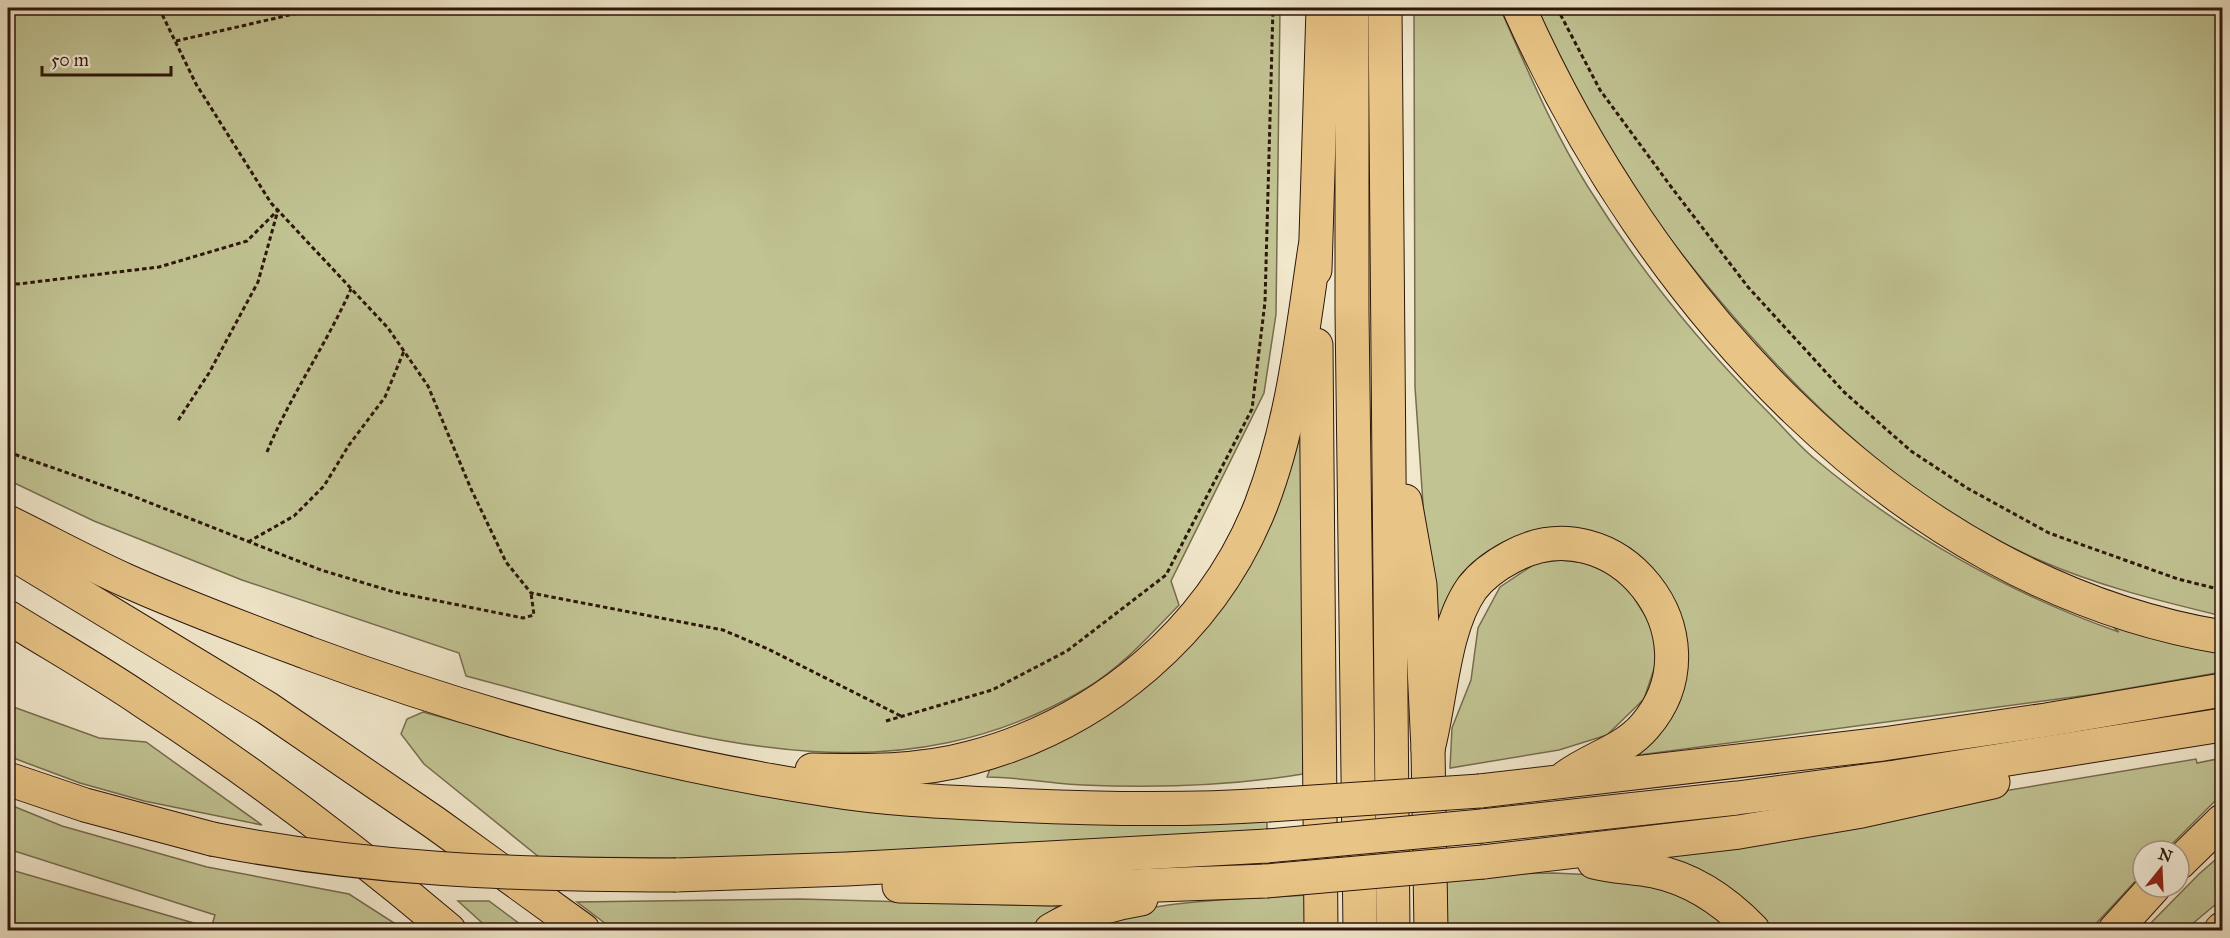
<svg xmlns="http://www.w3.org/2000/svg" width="2230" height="938" font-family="'IM FELL Great Primer',serif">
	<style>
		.green { fill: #c1c393; stroke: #776c4e; stroke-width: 1.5 }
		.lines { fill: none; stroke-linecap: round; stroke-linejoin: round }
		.highway-casing { stroke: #2d1609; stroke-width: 35 }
		.path { stroke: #2d1609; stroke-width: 3; stroke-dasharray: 4.5 3; stroke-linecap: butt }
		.highway { stroke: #e8c486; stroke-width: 33 }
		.highway-bridge-casing { stroke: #2d1609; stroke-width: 35; stroke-linecap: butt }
		.highway-bridge { stroke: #e8c486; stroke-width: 33 }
	</style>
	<rect width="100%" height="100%" fill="#f1e7cb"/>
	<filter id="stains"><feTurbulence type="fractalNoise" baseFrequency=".00333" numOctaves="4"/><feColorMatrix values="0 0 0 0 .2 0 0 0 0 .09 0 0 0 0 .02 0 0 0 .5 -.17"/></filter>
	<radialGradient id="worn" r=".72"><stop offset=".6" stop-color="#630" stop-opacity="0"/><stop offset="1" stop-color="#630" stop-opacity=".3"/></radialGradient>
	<g class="green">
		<path d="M 8,8 L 1280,8 L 1276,314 L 1264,393 L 1171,581 L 1179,605 C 1150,635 1122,667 1085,689 C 880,810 676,731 466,676 L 459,653 L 242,580 L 94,521 L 8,480 Z"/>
		<path d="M 1414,8 L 1500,8 C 1527,69 1553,131 1588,187 C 1639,269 1699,343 1767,411 C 1783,427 1798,445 1815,459 C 1904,534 2010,594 2119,632 L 2102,617 L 2222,649 L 2222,672 L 2096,694 L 1624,757 L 1644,741 L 1673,612 L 1552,534 L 1432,635 L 1415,387 Z"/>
		<path d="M 1534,8 L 2222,8 L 2222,616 C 2160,601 2098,586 2039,560 C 1912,505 1810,407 1721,302 C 1689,264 1656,223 1628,180 C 1593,125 1564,66 1534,8 Z"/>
		<path d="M 1301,387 L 1303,774 C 1231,786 1156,788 1083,785 C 1051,784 1019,777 987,777 L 992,764 L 1037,753 L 1100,720 L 1160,673 L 1216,609 Z"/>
		<polygon points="1561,560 1586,563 1608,573 1626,585 1651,625 1659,654 1644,699 1607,735 1559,750 1450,768 1452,728 1471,680 1478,628 1500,587 1536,563"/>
		<polygon points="8,705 99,738 146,742 262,825 144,801 80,783 8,756"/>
		<polygon points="423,712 571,753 1267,820 1267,832 676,861 675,858 539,857 424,764 401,734 407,719"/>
		<polygon points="2222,758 2222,794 2165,851 2143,851 2143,873 2090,930 1769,930 1756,916 1665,860 1667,854 1992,793 2196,759 2197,763"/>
		<polygon points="8,804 62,826 207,867 349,894 405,930 8,930 8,869 211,928 215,915 8,849"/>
		<polygon points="2222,854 2222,899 2185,930 2144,930 2199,874"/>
		<polygon points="1554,873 1617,876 1678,891 1736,930 1442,930 1442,882 1490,874"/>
		<path d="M 1306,895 L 1306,930 L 1078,930 C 1149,898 1229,900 1306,895 Z"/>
		<polygon points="800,899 1058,906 1026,930 614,930 577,902"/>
		<polygon points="458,901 489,901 528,930 490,930"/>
	</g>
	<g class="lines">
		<defs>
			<g id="highway">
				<polyline points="1352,8 1352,312 1360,930"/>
				<polyline points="1385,8 1393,930"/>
				<path d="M 1519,8 C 1648,297 1895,582 2222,637"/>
				<polyline points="1315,270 1323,8"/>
				<polyline points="1316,345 1321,930"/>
				<polyline points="1405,501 1420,585 1428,749 1431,930"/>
				<path d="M 8,522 C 47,541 85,562 125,580 C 185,607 247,630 308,653 C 478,716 650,763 828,790 C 889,800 951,802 1012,805 C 1097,809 1182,811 1268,805"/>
				<polyline points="8,551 267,708 435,823 583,930"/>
				<path d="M 8,617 C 53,645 99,671 143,701 C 250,771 352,848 449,930"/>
				<path d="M 1428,749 C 1441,700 1443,629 1472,588 C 1482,575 1496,565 1511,557 C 1615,500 1723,636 1645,726 C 1624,751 1591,758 1566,777"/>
				<path d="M 812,770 C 865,771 919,772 970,758 C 1100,724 1212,630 1261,505 C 1293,422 1302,334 1315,247"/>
				<polyline points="8,779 85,805 212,839"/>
				<polyline points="1480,791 1883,744 2046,720 2222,690"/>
				<polyline points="1482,826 1737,798 1895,777 2222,725"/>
				<polyline points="1483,862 1739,832 1862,811 1993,782"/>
				<path d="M 1594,862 C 1613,867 1634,867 1654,871 C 1693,879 1726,902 1753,930"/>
				<polyline points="2179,863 2222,821"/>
				<polyline points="676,875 847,869 1267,846"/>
				<polyline points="899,886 1051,889 1266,881"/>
				<path d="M 1051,930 C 1078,914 1110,904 1141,899"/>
				<polyline points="2115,930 2154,887"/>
				<polyline points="2221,930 2222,929"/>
			</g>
		</defs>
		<use href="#highway" class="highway-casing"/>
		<g class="path">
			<polyline points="159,8 196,84 271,203 388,328 428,386 471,489 506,562 531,593 723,630 768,649 901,716"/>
			<polyline points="1557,8 1600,90 1672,188 1748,287 1844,392 1911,451 1967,488 2049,533 2178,579 2222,590"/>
			<polyline points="293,14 296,8"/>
			<polyline points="176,41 320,8"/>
			<polyline points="8,283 18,284 159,267 247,241 278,210 258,282 209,373 177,422"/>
			<polyline points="8,452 130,495 321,570 394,592 523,618 534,615 531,593"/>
			<path d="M 267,452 C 290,396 326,345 351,289"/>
			<polyline points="248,542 294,516 324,486 349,445 385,397 404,351"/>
			<polyline points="886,721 992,690 1067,651 1166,575 1252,409 1265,302 1273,8"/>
		</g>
		<use href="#highway" class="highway"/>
		<defs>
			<g id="highway-bridge">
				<polyline points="1268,805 1480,791"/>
				<path d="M 212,839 C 371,870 515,875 676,875"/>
				<polyline points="1267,846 1482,826"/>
				<polyline points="1266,881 1483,862"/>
			</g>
		</defs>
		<use href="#highway-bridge" class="highway-bridge-casing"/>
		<use href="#highway-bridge" class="highway-bridge"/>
	</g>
	<rect width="2230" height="938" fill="none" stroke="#f1e7cb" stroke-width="30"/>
	<rect x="9" y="9" width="2212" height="920" fill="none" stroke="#2d1609" stroke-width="3"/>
	<rect x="15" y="15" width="2200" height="908" fill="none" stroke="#2d1609" stroke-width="1.5"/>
	<g transform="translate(2161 869) rotate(18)"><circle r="28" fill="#f6efdd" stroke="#a69888" stroke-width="1.5"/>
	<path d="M0-4.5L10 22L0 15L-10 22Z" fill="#8f2418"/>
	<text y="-9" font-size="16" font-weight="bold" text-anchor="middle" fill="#2d1609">N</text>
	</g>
	<path d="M42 66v9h129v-9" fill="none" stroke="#2d1609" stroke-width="3"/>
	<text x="51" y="66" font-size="18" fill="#2d1609" stroke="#f6efdd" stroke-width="4.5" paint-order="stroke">50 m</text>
	<rect width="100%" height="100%" filter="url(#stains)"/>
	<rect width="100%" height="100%" fill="url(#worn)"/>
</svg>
